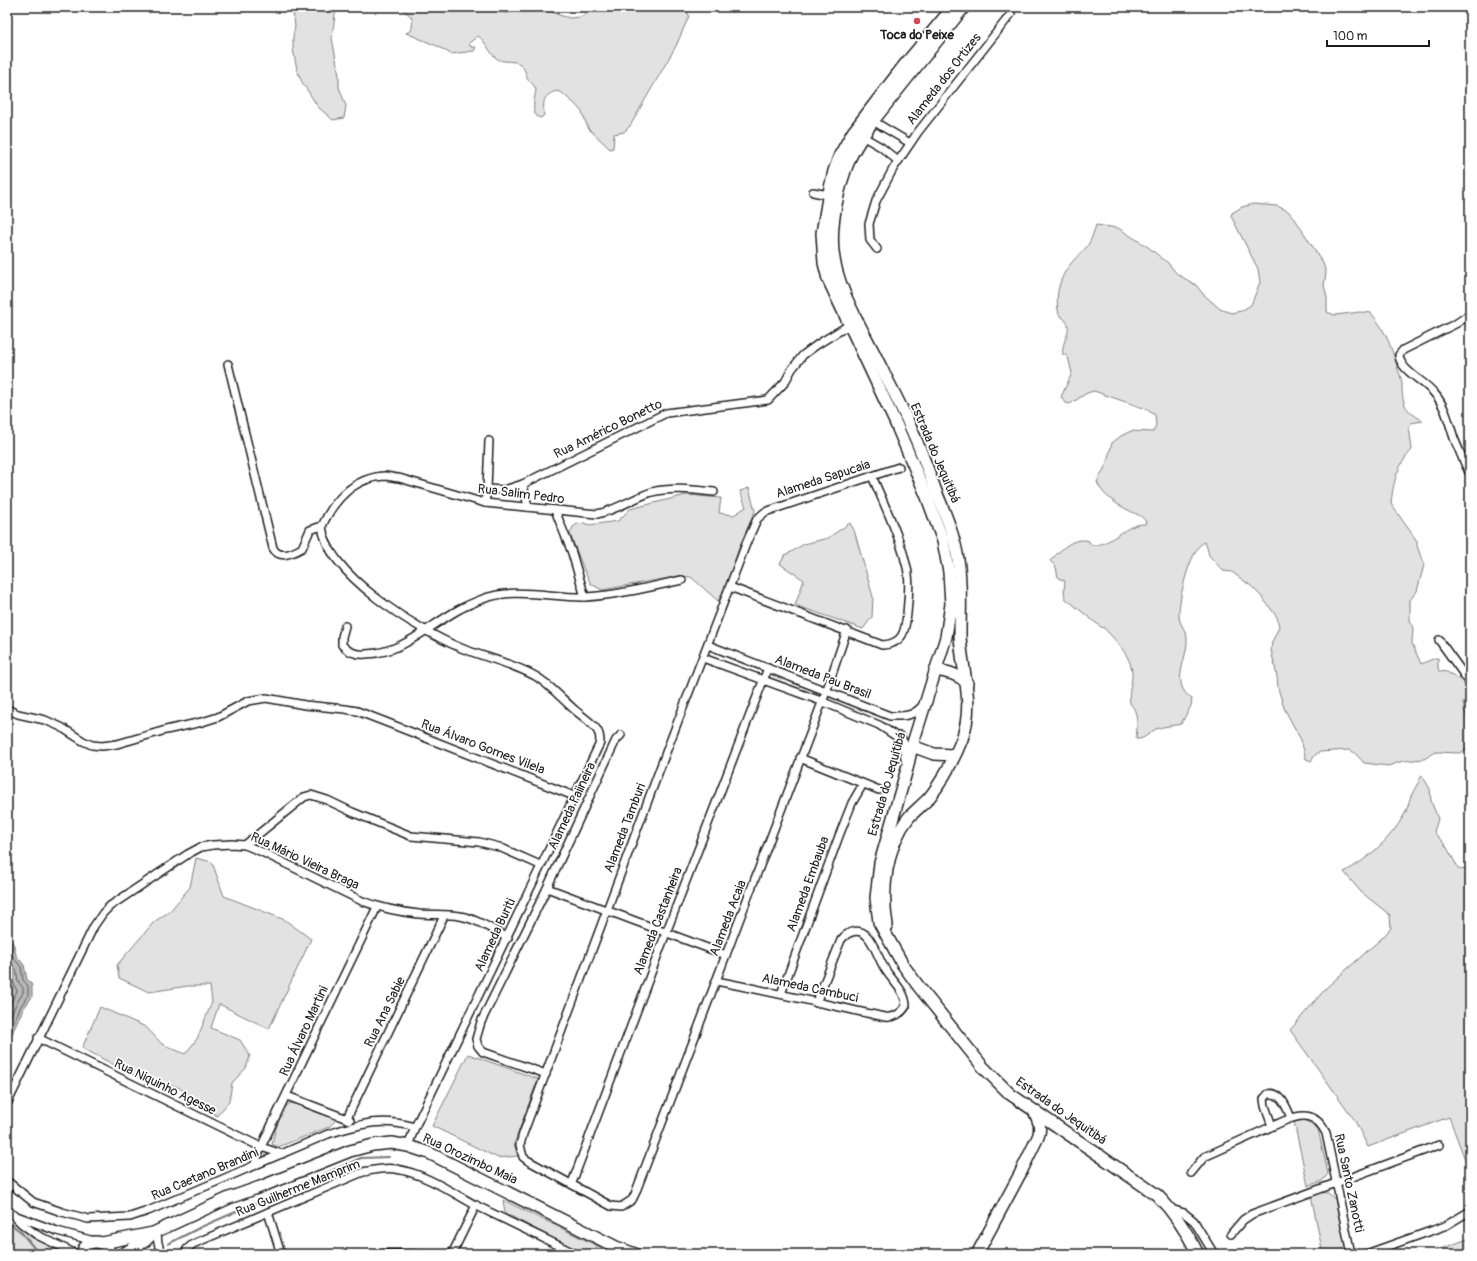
<svg xmlns="http://www.w3.org/2000/svg" width="1477" height="1261" font-family="Pangolin,sans-serif">
	<style>
		.green { fill: #e2e2e2; stroke: #7f7f7f }
		.water { fill: #b8b8b8; stroke: #7a7a7a }
		.lines { fill: none; stroke-linecap: round; stroke-linejoin: round }
		.shore { stroke: #5a5a5a; stroke-width: 1 }
		.stream { stroke: #7a7a7a; stroke-width: 2 }
		.minor-casing { stroke: #1c1c1c; stroke-width: 10 }
		.primary-casing { stroke: #1c1c1c; stroke-width: 14 }
		.minor { stroke: #fff; stroke-width: 7 }
		.primary { stroke: #fff; stroke-width: 11 }
		.poi-dot { fill: #d1495b; stroke: #fff; stroke-width: 1.5 }
		.labels { text-anchor: middle; dominant-baseline: central; stroke-width: 3.5; stroke-linejoin: round; paint-order: stroke }
		.poi-label { font-size: 13px; font-weight: bold; fill: #1c1c1c; stroke: #fff }
		.street-label { font-size: 13px; fill: #1c1c1c; stroke: #fff }
	</style>
	<rect width="100%" height="100%" fill="#fff"/>
	<filter id="ink" filterUnits="userSpaceOnUse"><feTurbulence type="fractalNoise" baseFrequency=".025" numOctaves="2"/><feDisplacementMap in="SourceGraphic" scale="8" xChannelSelector="R" yChannelSelector="G"/><feConvolveMatrix kernelMatrix="1 2 1 2 8 2 1 2 1" color-interpolation-filters="sRGB"/></filter>
	<g filter="url(#ink)">
		<g class="green">
			<polygon points="292,7 336,7 332,38 339,75 339,87 346,106 344,118 333,120 318,107 302,82 297,70 293,49 293,37 295,26"/>
			<path d="M 399,7 L 491,7 L 498,12 L 508,13 L 520,7 L 540,7 L 559,15 L 570,18 L 580,17 L 599,7 L 685,7 L 689,16 L 676,46 L 630,126 L 624,132 L 614,134 L 613,148 L 610,149 L 588,128 L 582,112 L 575,104 L 562,93 L 557,91 C 543,95 543,101 544,115 L 541,118 C 529,116 535,98 536,89 C 534,85 530,82 528,79 C 525,73 524,65 518,63 C 511,60 503,63 496,58 C 489,52 485,40 478,36 L 469,43 L 471,47 L 476,47 L 474,51 L 451,54 L 437,46 L 406,33 L 411,31 C 415,16 411,16 399,7 Z"/>
			<path d="M 1253,204 L 1277,206 L 1288,211 L 1295,219 L 1323,263 L 1326,273 L 1324,285 L 1327,298 L 1327,312 L 1335,315 L 1360,312 L 1371,313 C 1385,329 1391,346 1397,366 C 1398,371 1402,378 1402,384 C 1402,392 1402,397 1405,405 C 1408,412 1417,417 1423,421 L 1411,423 L 1409,426 L 1412,450 C 1397,465 1393,484 1391,504 L 1417,541 L 1417,546 L 1424,565 L 1417,591 L 1410,600 L 1410,621 C 1415,628 1412,635 1412,643 C 1413,646 1419,659 1421,664 L 1435,658 L 1438,658 L 1438,668 L 1439,671 L 1447,672 L 1470,685 L 1470,699 L 1466,699 L 1463,702 L 1464,709 L 1470,727 L 1470,745 L 1464,751 L 1459,753 L 1436,752 L 1424,759 L 1403,761 L 1388,766 L 1364,763 L 1355,753 L 1349,750 L 1320,752 L 1316,754 L 1311,761 L 1306,759 L 1301,740 L 1284,708 L 1278,688 L 1277,676 L 1271,650 L 1272,642 L 1279,627 L 1277,617 L 1261,596 L 1251,586 L 1232,572 L 1223,571 C 1220,567 1210,557 1209,555 C 1207,550 1208,547 1204,542 C 1190,549 1178,601 1179,616 C 1179,624 1187,631 1187,639 C 1188,660 1169,683 1192,699 L 1191,706 L 1181,724 C 1173,726 1163,726 1156,729 C 1149,733 1144,740 1136,739 C 1137,729 1138,720 1135,711 C 1134,708 1131,705 1130,703 C 1128,695 1131,686 1132,678 C 1134,658 1116,641 1104,628 L 1101,627 L 1065,598 L 1064,590 L 1065,581 L 1058,578 L 1056,567 L 1050,561 C 1060,551 1072,536 1089,541 L 1091,545 C 1111,547 1125,523 1145,524 L 1146,522 C 1142,515 1135,514 1128,510 C 1116,504 1102,495 1097,482 L 1106,465 L 1112,443 L 1121,436 L 1131,431 L 1153,432 L 1156,425 L 1155,415 L 1146,409 L 1094,391 L 1087,393 L 1070,404 L 1066,403 L 1061,397 L 1072,373 L 1068,357 L 1066,355 L 1063,355 C 1060,338 1079,328 1059,315 C 1054,294 1060,275 1074,260 C 1079,254 1086,249 1089,243 C 1092,238 1094,231 1096,225 L 1118,228 L 1148,247 L 1168,263 L 1177,274 L 1196,285 L 1203,294 L 1220,309 L 1231,313 L 1241,311 L 1251,305 L 1260,282 L 1258,269 L 1231,216 L 1232,213 L 1242,207 Z"/>
			<polygon points="749,488 755,511 740,545 729,579 718,601 691,577 679,576 602,590 591,584 585,572 570,534 573,527 577,524 584,523 589,525 618,521 630,509 686,495 721,498 719,513 734,515 746,507 740,491"/>
			<polygon points="850,523 854,530 873,597 872,617 863,629 795,605 804,580 780,564 785,555 793,551 804,544 828,538"/>
			<path d="M 1422,775 L 1430,789 L 1431,801 L 1438,819 L 1434,832 L 1446,846 L 1459,869 L 1470,867 L 1470,1173 L 1449,1117 L 1368,1147 L 1354,1119 L 1290,1030 L 1327,987 L 1383,937 L 1391,928 L 1390,915 L 1361,892 L 1344,872 C 1369,859 1395,835 1407,809 C 1409,804 1409,799 1412,794 C 1415,788 1419,782 1422,775 Z"/>
			<polygon points="196,858 212,862 224,896 285,920 311,939 269,1029 219,1004 211,1028 240,1040 250,1056 246,1068 232,1083 229,1102 217,1116 178,1087 143,1080 82,1048 100,1007 146,1027 162,1044 185,1054 197,1039 212,1002 210,986 188,986 149,992 119,978 117,965 154,922 170,911 190,887"/>
			<polygon points="468,1054 538,1079 514,1144 518,1156 498,1158 432,1126"/>
			<polygon points="290,1103 301,1104 334,1116 335,1121 329,1127 278,1147 272,1144 275,1131 283,1109"/>
			<polygon points="1303,1120 1312,1124 1318,1129 1328,1174 1322,1181 1308,1186 1294,1122"/>
			<polygon points="1320,1192 1328,1193 1335,1199 1346,1248 1344,1254 1323,1254 1311,1195"/>
			<polygon points="503,1200 614,1254 584,1254 579,1252 505,1213"/>
			<polygon points="7,1215 31,1237 69,1254 7,1254"/>
			<polygon points="1470,1238 1470,1254 1432,1254 1433,1252"/>
		</g>
		<polygon class="water" points="7,936 14,945 16,955 24,965 27,979 32,985 32,997 24,1008 7,1044"/>
		<g class="lines">
			<g class="shore">
				<polyline points="7,942 10,947 13,957 21,967 23,980 28,986 28,995 21,1006 7,1036"/>
				<polyline points="7,957 9,961 16,969 18,981 23,988 23,993 16,1004 7,1024"/>
				<path d="M 7,968 C 12,973 13,984 17,991 L 7,1010"/>
			</g>
			<g class="stream">
				<polyline points="7,1221 21,1232 39,1254"/>
				<polyline points="168,1244 201,1227 361,1158 389,1157"/>
			</g>
			<defs>
				<g id="minor">
					<polyline points="873,121 910,143"/>
					<polyline points="862,136 881,147 898,161"/>
					<polyline points="813,192 828,195"/>
					<polyline points="877,249 870,240 869,224 876,201 893,169 918,132 1011,14"/>
					<path d="M 1470,314 L 1457,323 L 1403,350 L 1399,355 C 1400,371 1425,381 1434,393 C 1445,405 1449,423 1454,438 C 1459,450 1464,463 1470,474"/>
					<path d="M 228,364 L 273,548 C 279,560 293,553 302,548 L 310,530 L 322,526"/>
					<polyline points="523,484 528,507"/>
					<polyline points="487,489 504,490 523,484 666,413 768,400 785,382 792,369 803,355 818,344 849,325"/>
					<polyline points="485,503 487,489 489,441"/>
					<polyline points="555,510 572,553 585,597"/>
					<path d="M 322,526 C 327,575 418,630 461,648 C 486,658 513,663 537,677 C 551,686 563,700 576,711 C 583,717 596,725 599,734 C 600,737 600,740 600,743 C 538,871 478,999 415,1127 L 408,1146"/>
					<path d="M 322,526 C 334,500 354,478 384,476 C 389,476 395,478 399,478 L 485,503 L 597,514 C 617,510 633,498 652,492 C 672,487 694,490 714,492"/>
					<path d="M 730,587 L 882,645 C 903,644 905,632 907,614 C 908,600 910,587 908,574 C 908,568 905,562 904,556 C 896,528 883,502 872,476"/>
					<path d="M 345,626 L 342,637 L 342,645 C 348,652 357,655 366,654 C 403,653 427,627 458,610 C 465,606 473,603 480,600 C 514,586 551,598 586,597 C 618,595 650,587 682,580"/>
					<polyline points="847,630 826,692 635,1194 632,1200 621,1207 611,1206 527,1160 523,1157 520,1145 523,1134 668,747 746,544 757,519 765,512 899,467"/>
					<polyline points="1439,640 1470,683"/>
					<path d="M 708,645 L 890,716 C 904,716 912,717 922,706"/>
					<polyline points="703,658 821,701 879,725 902,740"/>
					<polyline points="7,709 18,714 45,720 61,727 83,741 92,745 102,746 117,744 166,730 202,722 218,717 248,701 266,698 305,705 345,709 357,711 383,721 574,796"/>
					<polyline points="800,758 879,790"/>
					<polyline points="245,845 304,797 311,795 327,800 352,812 411,836 479,842 499,847 540,865"/>
					<polyline points="547,888 726,955"/>
					<path d="M 716,981 C 773,992 829,1005 885,1017 C 894,1018 901,1014 906,1006 C 906,991 892,981 885,969 C 879,960 874,943 867,936 C 859,927 847,932 841,940 L 816,1003"/>
					<polyline points="781,994 839,836 852,803 863,784"/>
					<polyline points="38,1038 261,1147 282,1154"/>
					<polyline points="546,1074 483,1052 478,1046 476,1039 481,1022 547,888 616,740 621,735"/>
					<polyline points="287,1096 350,1120"/>
					<path d="M 7,1104 L 94,926 L 103,913 L 110,906 L 188,854 L 201,847 L 213,845 L 232,844 L 245,845 L 262,852 L 362,901 C 381,908 400,912 419,914 C 433,915 447,914 460,916 C 477,919 493,930 508,938"/>
					<polyline points="347,1118 444,916"/>
					<path d="M 1272,1126 L 1265,1106 L 1264,1099 L 1268,1094 C 1281,1091 1287,1108 1291,1118"/>
					<polyline points="254,1166 261,1147 377,907"/>
					<path d="M 1191,1173 L 1204,1157 L 1284,1121 C 1303,1113 1316,1113 1326,1133 L 1351,1254"/>
					<path d="M 7,1181 L 33,1202 L 62,1212 L 88,1219 L 130,1217 L 148,1211 L 328,1134 C 361,1124 381,1117 415,1127"/>
					<polyline points="572,1183 666,933 768,668"/>
					<polyline points="7,1209 22,1224 37,1235 76,1254"/>
					<polyline points="1171,1209 1184,1213 1194,1221 1214,1254"/>
					<polyline points="268,1212 281,1254"/>
					<polyline points="14,1215 57,1231 94,1241"/>
					<path d="M 158,1231 C 156,1239 158,1246 162,1254"/>
					<polyline points="1231,1234 1243,1220 1252,1214 1439,1145"/>
					<path d="M 186,1254 L 187,1249 L 193,1244 L 363,1172 C 374,1170 385,1167 396,1169 C 426,1174 451,1192 477,1206 C 510,1222 543,1238 576,1254"/>
					<polyline points="384,1254 413,1254"/>
					<polyline points="452,1254 476,1205"/>
					<polyline points="1366,1254 1445,1226 1470,1211"/>
				</g>
				<g id="primary">
					<path d="M 953,7 L 902,68 L 853,132 L 840,155 L 834,171 L 829,192 L 822,233 L 824,263 L 828,279 L 896,424 L 927,497 L 943,541 L 949,572 L 951,604 L 946,637 L 912,746 L 907,769 L 880,863 L 876,898 L 879,922 L 903,965 L 919,987 L 983,1067 L 1010,1094 L 1157,1195 C 1174,1212 1187,1232 1198,1254"/>
					<path d="M 935,670 C 948,672 958,674 967,683"/>
					<polyline points="899,738 906,751 907,760"/>
					<polyline points="912,746 934,754 953,755"/>
					<path d="M 887,925 C 881,890 886,846 909,817 C 915,811 922,805 928,799 C 941,784 955,757 962,739 C 975,703 962,672 960,636 C 960,610 962,585 958,559 C 954,534 944,511 935,489 C 927,467 919,445 909,424 C 899,401 886,378 875,355 C 859,323 836,286 833,251 C 830,222 839,184 850,158 C 856,145 865,133 873,121 L 964,7"/>
					<polyline points="102,1243 153,1233 229,1198 260,1187 350,1151 373,1145 392,1143 408,1146 429,1153 616,1247 635,1254"/>
					<path d="M 82,1254 C 85,1238 106,1238 110,1254"/>
					<polyline points="123,1254 145,1241 150,1236"/>
					<path d="M 977,1254 L 1020,1174 L 1038,1137 C 1042,1127 1038,1120 1034,1111"/>
				</g>
			</defs>
			<use href="#minor" class="minor-casing"/>
			<use href="#primary" class="primary-casing"/>
			<use href="#minor" class="minor"/>
			<use href="#primary" class="primary"/>
		</g>
	</g>
	<circle class="poi-dot" cx="917" cy="21" r="4"/>
	<g class="labels">
		<g class="poi-label">
			<text x="917" y="35">Toca do Peixe</text>
		</g>
		<g class="street-label">
			<text transform="translate(944 79) rotate(-52)">Alameda dos Ortizes</text>
			<text transform="translate(608 429) rotate(-26)">Rua Américo Bonetto</text>
			<text transform="translate(935 453) rotate(67)">Estrada do Jequitibá</text>
			<text transform="translate(823 479) rotate(-18)">Alameda Sapucaia</text>
			<text transform="translate(521 494) rotate(7)">Rua Salim Pedro</text>
			<text transform="translate(823 677) rotate(21)">Alameda Pau Brasil</text>
			<text transform="translate(483 747) rotate(21)">Rua Álvaro Gomes Vilela</text>
			<text transform="translate(887 784) rotate(-74)">Estrada do Jequitibá</text>
			<text transform="translate(572 806) rotate(-65)">Alameda Paiineira</text>
			<text transform="translate(625 828) rotate(-69)">Alameda Tamburi</text>
			<text transform="translate(305 861) rotate(25)">Rua Mário Vieira Braga</text>
			<text transform="translate(808 884) rotate(-70)">Alameda Embauba</text>
			<text transform="translate(728 918) rotate(-69)">Alameda Acaia</text>
			<text transform="translate(658 921) rotate(-69)">Alameda Castanheira</text>
			<text transform="translate(495 935) rotate(-65)">Alameda Buriti</text>
			<text transform="translate(810 988) rotate(12)">Alameda Cambuci</text>
			<text transform="translate(385 1012) rotate(-64)">Rua Ana Sabie</text>
			<text transform="translate(304 1031) rotate(-65)">Rua Álvaro Martini</text>
			<text transform="translate(165 1087) rotate(26)">Rua Niquinho Agesse</text>
			<text transform="translate(1061 1111) rotate(35)">Estrada do Jequitibá</text>
			<text transform="translate(470 1159) rotate(25)">Rua Orozimbo Maia</text>
			<text transform="translate(205 1174) rotate(-23)">Rua Caetano Brandini</text>
			<text transform="translate(1349 1183) rotate(78)">Rua Santo Zanotti</text>
			<text transform="translate(298 1188) rotate(-22)">Rua Guilherme Mamprim</text>
		</g>
	</g>
	<rect width="1477" height="1261" fill="none" stroke="#fff" stroke-width="24"/>
	<rect x="12" y="12" width="1453" height="1237" fill="none" stroke="#1c1c1c" stroke-width="1.5" filter="url(#ink)"/>
	<path d="M1327 40v6h102v-6" fill="none" stroke="#1c1c1c" stroke-width="2"/>
	<text x="1333" y="40" font-size="12" fill="#1c1c1c" stroke="#ffffff" stroke-width="3" paint-order="stroke">100 m</text>
</svg>
